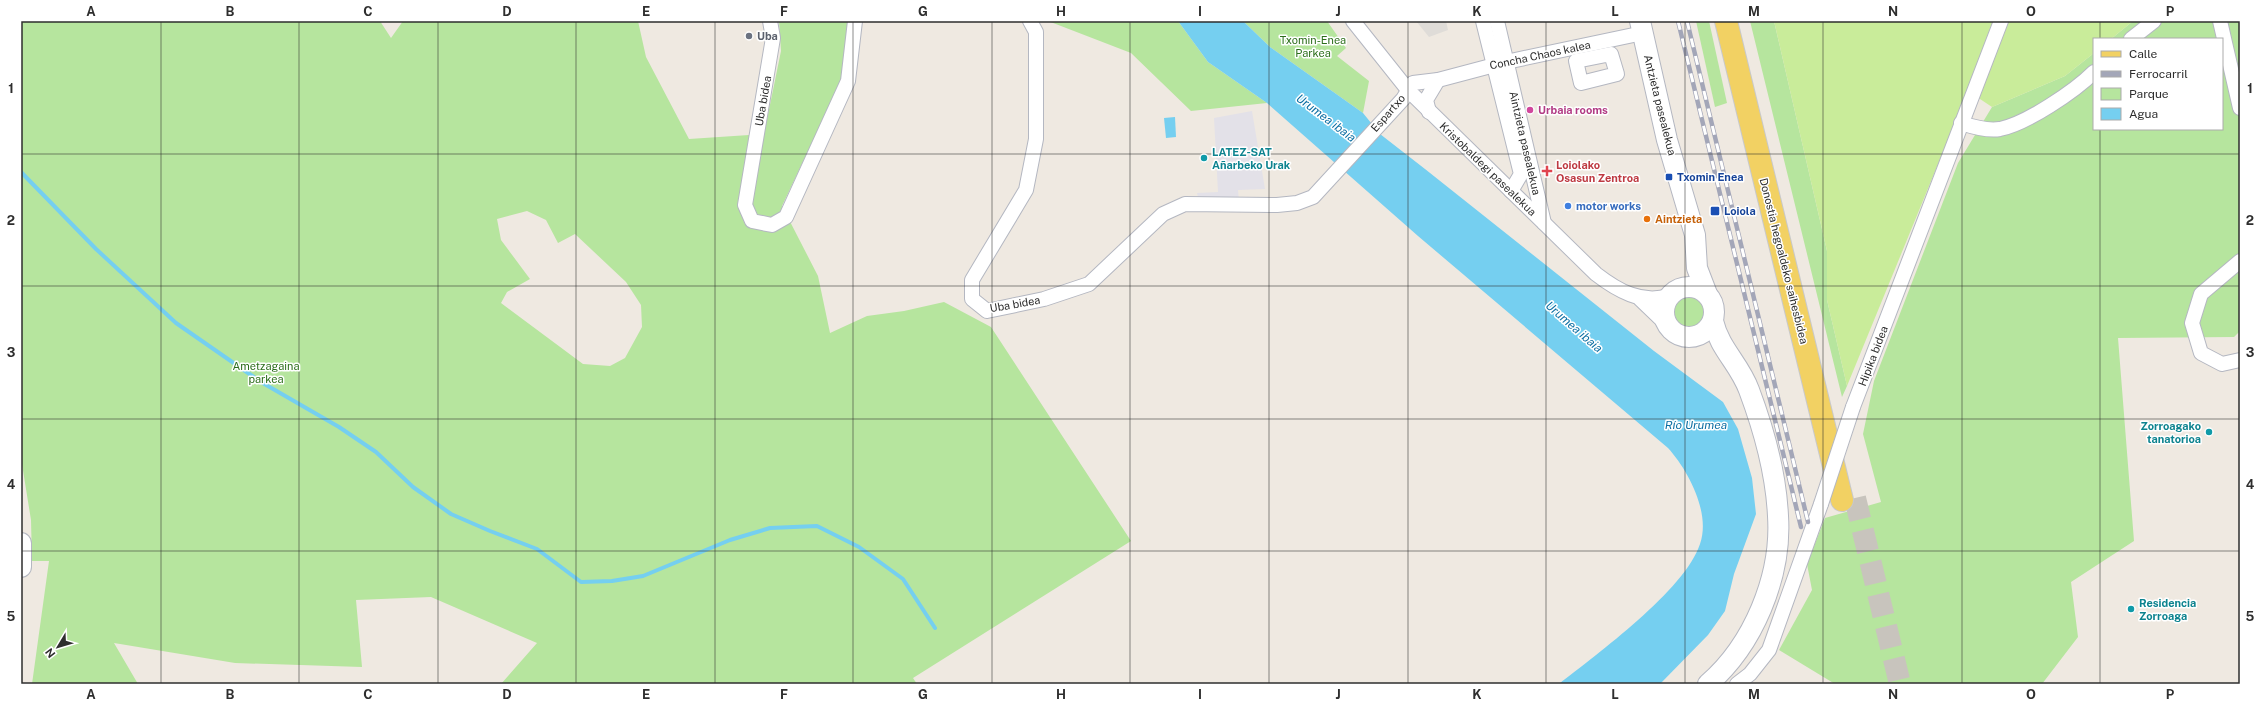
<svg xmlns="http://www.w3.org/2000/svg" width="2261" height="705" font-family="'Public Sans',sans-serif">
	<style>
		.industrial { fill: #e3e1e8 }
		.green { fill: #b6e59e; fill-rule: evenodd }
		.pitch { fill: #c9ec9a }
		.plaza { fill: #dfdcd8 }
		.water { fill: #75cff0 }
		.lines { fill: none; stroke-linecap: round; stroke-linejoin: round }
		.stream { stroke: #75cff0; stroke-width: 4 }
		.primary-tunnel { stroke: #c8c4bd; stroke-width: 22; stroke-dasharray: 22 11; stroke-linecap: butt }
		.minor-casing { stroke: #b4b7c1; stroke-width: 16 }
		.secondary-casing { stroke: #b4b7c1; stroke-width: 22 }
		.primary-casing { stroke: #c9c9c9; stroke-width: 24 }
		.minor { stroke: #fff; stroke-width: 14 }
		.secondary { stroke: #fff; stroke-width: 20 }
		.primary { stroke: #f2d163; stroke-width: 22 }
		.rail-casing { stroke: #a3a6b8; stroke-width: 4.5 }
		.rail { stroke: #fff; stroke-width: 3; stroke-dasharray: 9; stroke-linecap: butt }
		.minor-bridge-casing { stroke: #b4b7c1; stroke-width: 16; stroke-linecap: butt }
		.minor-bridge { stroke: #fff; stroke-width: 14 }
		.grid { fill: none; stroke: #2e2e2e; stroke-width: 1; stroke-opacity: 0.55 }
		.worship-dot { fill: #6b7280; stroke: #fff; stroke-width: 1.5 }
		.hotel-dot { fill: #d1479c; stroke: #fff; stroke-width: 1.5 }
		.culture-dot { fill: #0f9aa8; stroke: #fff; stroke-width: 1.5 }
		.health-dot { fill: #e0444e; stroke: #fff; stroke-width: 1.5 }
		.transit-dot { fill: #1a4fb4; stroke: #fff; stroke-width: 1.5 }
		.shop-dot { fill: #3f7fe0; stroke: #fff; stroke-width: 1.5 }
		.food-dot { fill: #e8710a; stroke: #fff; stroke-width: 1.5 }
		.labels { text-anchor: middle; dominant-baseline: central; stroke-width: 3; stroke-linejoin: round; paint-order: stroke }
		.worship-label { font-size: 11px; font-weight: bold; fill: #5b616d; stroke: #fff; text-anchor: start }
		.park-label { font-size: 11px; fill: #2c6e1b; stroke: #fff }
		.street-label { font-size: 11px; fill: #2e2e2e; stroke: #fff }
		.hotel-label { font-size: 11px; font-weight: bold; fill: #b23c85; stroke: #fff; text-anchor: start }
		.culture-label { font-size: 11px; font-weight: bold; fill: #0d838f; stroke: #fff; text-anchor: start }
		.health-label { font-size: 11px; font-weight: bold; fill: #be3a42; stroke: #fff; text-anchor: start }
		.transit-label { font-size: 11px; font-weight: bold; fill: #164399; stroke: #fff; text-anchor: start }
		.shop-label { font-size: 11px; font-weight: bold; fill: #366cbe; stroke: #fff; text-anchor: start }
		.food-label { font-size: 11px; font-weight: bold; fill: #c56008; stroke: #fff; text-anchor: start }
		.water-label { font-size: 12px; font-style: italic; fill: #0d6fa3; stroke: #fff }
		.neatline { fill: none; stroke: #2e2e2e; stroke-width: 1.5 }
		.grid-label { font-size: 13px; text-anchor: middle; font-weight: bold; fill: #2e2e2e }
	</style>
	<rect width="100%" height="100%" fill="#efe9e1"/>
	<polygon class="industrial" points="1252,111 1265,189 1238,190 1239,201 1199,202 1197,193 1218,192 1214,118"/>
	<g class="green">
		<path d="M 21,21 L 380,21 L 391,38 L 403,21 L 638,21 L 646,57 L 689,139 L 764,134 L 781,51 L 779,21 L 849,21 L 841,81 L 782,206 L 818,276 L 830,333 L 867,316 L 904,311 L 944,302 L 991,327 L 1131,541 L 913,678 L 917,684 L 501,684 L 537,643 L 431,597 L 356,600 L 362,667 L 235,663 L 114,643 L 138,684 L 32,684 L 49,561 L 32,561 L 31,520 L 21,458 ZM 527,211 L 546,220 L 558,243 L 575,234 L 626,282 L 641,305 L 642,327 L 625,358 L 610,366 L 583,364 L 501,303 L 507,292 L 530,279 L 501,240 L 497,219 Z"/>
		<polygon points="1048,21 1178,21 1208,62 1267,103 1191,111 1131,53"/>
		<polygon points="1243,21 1327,21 1346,48 1337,56 1369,81 1363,113 1270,47"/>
		<polygon points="1696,21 1709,21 1727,103 1715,107"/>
		<polygon points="1750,21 1774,21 1827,251 1827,300 1847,386 1842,397"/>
		<polygon points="2133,21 2240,21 2240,331 2234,337 2118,338 2134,541 2071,582 2078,637 2042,684 1835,684 1779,650 1812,590 1807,564 1825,518 1881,502 1863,434 1874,381 1958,163 1992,107 2065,76 2094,53 2094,129 2222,129 2222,39 2111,39"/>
		<circle cx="1690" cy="312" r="17"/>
	</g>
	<polygon class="pitch" points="1774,21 2133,21 2111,39 2094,39 2094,53 2065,76 1992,107 1968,91 1847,386 1827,300 1827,251"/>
	<polygon class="plaza" points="1416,21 1446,21 1448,30 1429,37"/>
	<g class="water">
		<path d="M 1178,21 L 1243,21 L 1270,47 L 1363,113 L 1380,134 L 1425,169 L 1654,351 L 1723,402 L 1738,429 L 1752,478 L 1756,514 L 1734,574 L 1725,611 L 1708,635 L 1660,684 L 1559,684 C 1597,654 1685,590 1700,544 C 1711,513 1688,470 1668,448 L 1418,236 L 1267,103 L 1208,62 Z"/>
		<polygon points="1175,117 1176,137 1166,138 1164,118"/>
	</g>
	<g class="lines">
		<polyline class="stream" points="21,172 96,249 176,323 261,382 339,427 376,452 413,487 451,514 490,531 537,549 581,582 612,581 643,576 730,540 770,528 817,526 859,547 903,579 935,628"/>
		<polyline class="primary-tunnel" points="1855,498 1900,684"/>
		<defs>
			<g id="minor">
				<polyline points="770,21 773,38 745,205 752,221 772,225 786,217 848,81 855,21"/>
				<polyline points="1030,21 1036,32 1036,139 1026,190 972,280 972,299 987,311 1044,299 1089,284 1163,214 1185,204 1277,205 1297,203 1313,197 1403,99 1413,83 1438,80 1506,62 1643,33"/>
				<path d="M 1353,21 L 1408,90 L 1596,274 C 1618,291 1641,304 1669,296"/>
				<polyline points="1483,21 1521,174 1511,191"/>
				<polyline points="1497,21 1544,223"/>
				<polyline points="2220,21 2240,108"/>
				<polyline points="2131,39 2154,21"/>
				<polygon points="1611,54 1617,74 1581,83 1576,61"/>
				<polyline points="1429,112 1426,100 1438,80"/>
				<path d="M 1961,123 C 1973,127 1988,131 2000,129 C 2026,124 2075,91 2094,72"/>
				<polyline points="2240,261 2201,294 2192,323 2201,353 2222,364 2240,360"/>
				<polyline points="1640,299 1666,324"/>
				<polyline points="1853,407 2001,21"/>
				<polyline points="1737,684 1750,674 1769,650 1821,504"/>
			</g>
			<g id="secondary">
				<polyline points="1640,21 1667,140 1695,235 1697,268 1707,294"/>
				<circle cx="1689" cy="312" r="25"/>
				<polyline points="21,543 21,567"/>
				<path d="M 1708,684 C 1753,645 1782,577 1778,516 C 1776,473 1764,430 1749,390 C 1739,363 1720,350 1713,321"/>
			</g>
			<polyline id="primary" points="1726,21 1842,500"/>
		</defs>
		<use href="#minor" class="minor-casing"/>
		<use href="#secondary" class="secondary-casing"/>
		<use href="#primary" class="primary-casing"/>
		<use href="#minor" class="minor"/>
		<use href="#secondary" class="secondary"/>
		<use href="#primary" class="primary"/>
		<defs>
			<g id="rail">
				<polyline points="1678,21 1801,527"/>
				<polyline points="1687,21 1808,522"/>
			</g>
		</defs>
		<use href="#rail" class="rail-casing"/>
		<use href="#rail" class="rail"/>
		<defs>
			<polyline id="minor-bridge" points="1821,504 1853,407"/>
		</defs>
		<use href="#minor-bridge" class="minor-bridge-casing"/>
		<use href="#minor-bridge" class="minor-bridge"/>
	</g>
	<path class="grid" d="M 161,21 L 161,684M 299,21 L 299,684M 438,21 L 438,684M 576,21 L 576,684M 715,21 L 715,684M 853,21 L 853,684M 992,21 L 992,684M 1130,21 L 1130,684M 1269,21 L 1269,684M 1408,21 L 1408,684M 1546,21 L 1546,684M 1685,21 L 1685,684M 1823,21 L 1823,684M 1962,21 L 1962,684M 2100,21 L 2100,39M 2100,129 L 2100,684M 21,154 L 2240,154M 21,286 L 2240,286M 21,419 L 2240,419M 21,551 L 2240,551"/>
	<circle class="worship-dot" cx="749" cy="36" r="4"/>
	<circle class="hotel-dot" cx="1530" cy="110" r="4"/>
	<g class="culture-dot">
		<circle cx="1204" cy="158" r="4"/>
		<circle cx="2209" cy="432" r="4"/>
		<circle cx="2131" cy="609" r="4"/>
	</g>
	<path class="health-dot" d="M1545 165h4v4h4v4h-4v4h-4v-4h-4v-4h4z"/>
	<g class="transit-dot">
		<rect x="1665" y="173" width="8" height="8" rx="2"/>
		<rect x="1710" y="206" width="10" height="10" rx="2"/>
	</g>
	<circle class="shop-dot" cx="1568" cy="206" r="4"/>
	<circle class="food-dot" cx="1647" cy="219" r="4"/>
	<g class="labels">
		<g class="worship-label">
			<text x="757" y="36">Uba</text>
		</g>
		<g class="park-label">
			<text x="1313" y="40">Txomin-Enea<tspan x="1313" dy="13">Parkea</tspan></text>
			<text x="266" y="366">Ametzagaina<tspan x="266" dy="13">parkea</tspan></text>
		</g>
		<g class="street-label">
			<text transform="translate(1540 55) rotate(-12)">Concha Chaos kalea</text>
			<text transform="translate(763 101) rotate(-80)">Uba bidea</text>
			<text transform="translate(1660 105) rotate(76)">Antzieta pasealekua</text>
			<text transform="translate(1388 113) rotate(-49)">Espartxo</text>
			<text transform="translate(1525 143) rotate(77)">Aintzieta pasealekua</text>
			<text transform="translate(1488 169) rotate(44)">Kristobaldegi pasealekua</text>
			<text transform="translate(1784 261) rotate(76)">Donostia hegoaldeko saihesbidea</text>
			<text transform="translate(1015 304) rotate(-10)">Uba bidea</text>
			<text transform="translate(1873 356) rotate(-69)">Hipika bidea</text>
		</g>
		<g class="hotel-label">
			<text x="1538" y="110">Urbaia rooms</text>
		</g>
		<g class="culture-label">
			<text x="1212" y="152">LATEZ-SAT<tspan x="1212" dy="13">Añarbeko Urak</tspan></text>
			<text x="2201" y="426" text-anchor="end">Zorroagako<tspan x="2201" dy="13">tanatorioa</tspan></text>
			<text x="2139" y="603">Residencia<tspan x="2139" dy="13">Zorroaga</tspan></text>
		</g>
		<g class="health-label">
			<text x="1556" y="165">Loiolako<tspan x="1556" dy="13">Osasun Zentroa</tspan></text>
		</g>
		<g class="transit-label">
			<text x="1677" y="177">Txomin Enea</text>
			<text x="1724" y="211">Loiola</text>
		</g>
		<g class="shop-label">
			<text x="1576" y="206">motor works</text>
		</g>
		<g class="food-label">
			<text x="1655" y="219">Aintzieta</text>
		</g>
		<g class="water-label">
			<text transform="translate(1326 118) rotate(37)">Urumea ibaia</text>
			<text transform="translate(1574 327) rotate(41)">Urumea ibaia</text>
			<text x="1696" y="425">Río Urumea</text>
		</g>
	</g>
	<rect width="2261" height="705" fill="none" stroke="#ffffff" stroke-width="44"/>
	<rect x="2093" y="38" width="130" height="92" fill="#ffffff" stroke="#ababab"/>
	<rect x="2101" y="51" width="20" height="6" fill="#f2d163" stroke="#ababab"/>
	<text x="2129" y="58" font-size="12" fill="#2e2e2e">Calle</text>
	<rect x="2101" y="71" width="20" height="6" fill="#a3a6b8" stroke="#ababab"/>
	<text x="2129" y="78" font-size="12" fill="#2e2e2e">Ferrocarril</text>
	<rect x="2101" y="88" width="20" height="12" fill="#b6e59e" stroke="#ababab"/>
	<text x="2129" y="98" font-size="12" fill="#2e2e2e">Parque</text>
	<rect x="2101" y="108" width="20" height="12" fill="#75cff0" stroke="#ababab"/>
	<text x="2129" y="118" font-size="12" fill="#2e2e2e">Agua</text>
	<g transform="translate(58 647) rotate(232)" stroke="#ffffff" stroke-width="3" paint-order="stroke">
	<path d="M0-3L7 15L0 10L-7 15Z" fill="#2e2e2e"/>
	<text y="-6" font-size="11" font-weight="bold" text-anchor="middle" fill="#2e2e2e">N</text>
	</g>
	<rect x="22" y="22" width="2217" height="661" class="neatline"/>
	<g class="grid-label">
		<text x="91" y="16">A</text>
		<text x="230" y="16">B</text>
		<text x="368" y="16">C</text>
		<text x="507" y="16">D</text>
		<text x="646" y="16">E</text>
		<text x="784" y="16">F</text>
		<text x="923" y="16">G</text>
		<text x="1061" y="16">H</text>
		<text x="1200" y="16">I</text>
		<text x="1338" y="16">J</text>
		<text x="1477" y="16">K</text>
		<text x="1615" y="16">L</text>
		<text x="1754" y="16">M</text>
		<text x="1893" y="16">N</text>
		<text x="2031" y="16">O</text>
		<text x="2170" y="16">P</text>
		<text x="11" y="93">1</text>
		<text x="2250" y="93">1</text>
		<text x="11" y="225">2</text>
		<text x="2250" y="225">2</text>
		<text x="11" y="357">3</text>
		<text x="2250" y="357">3</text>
		<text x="11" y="489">4</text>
		<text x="2250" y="489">4</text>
		<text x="11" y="621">5</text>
		<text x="2250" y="621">5</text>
		<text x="91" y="699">A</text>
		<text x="230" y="699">B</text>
		<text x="368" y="699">C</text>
		<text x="507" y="699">D</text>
		<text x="646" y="699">E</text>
		<text x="784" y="699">F</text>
		<text x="923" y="699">G</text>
		<text x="1061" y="699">H</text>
		<text x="1200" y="699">I</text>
		<text x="1338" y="699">J</text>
		<text x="1477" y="699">K</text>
		<text x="1615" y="699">L</text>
		<text x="1754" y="699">M</text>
		<text x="1893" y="699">N</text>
		<text x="2031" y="699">O</text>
		<text x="2170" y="699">P</text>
	</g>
</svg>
